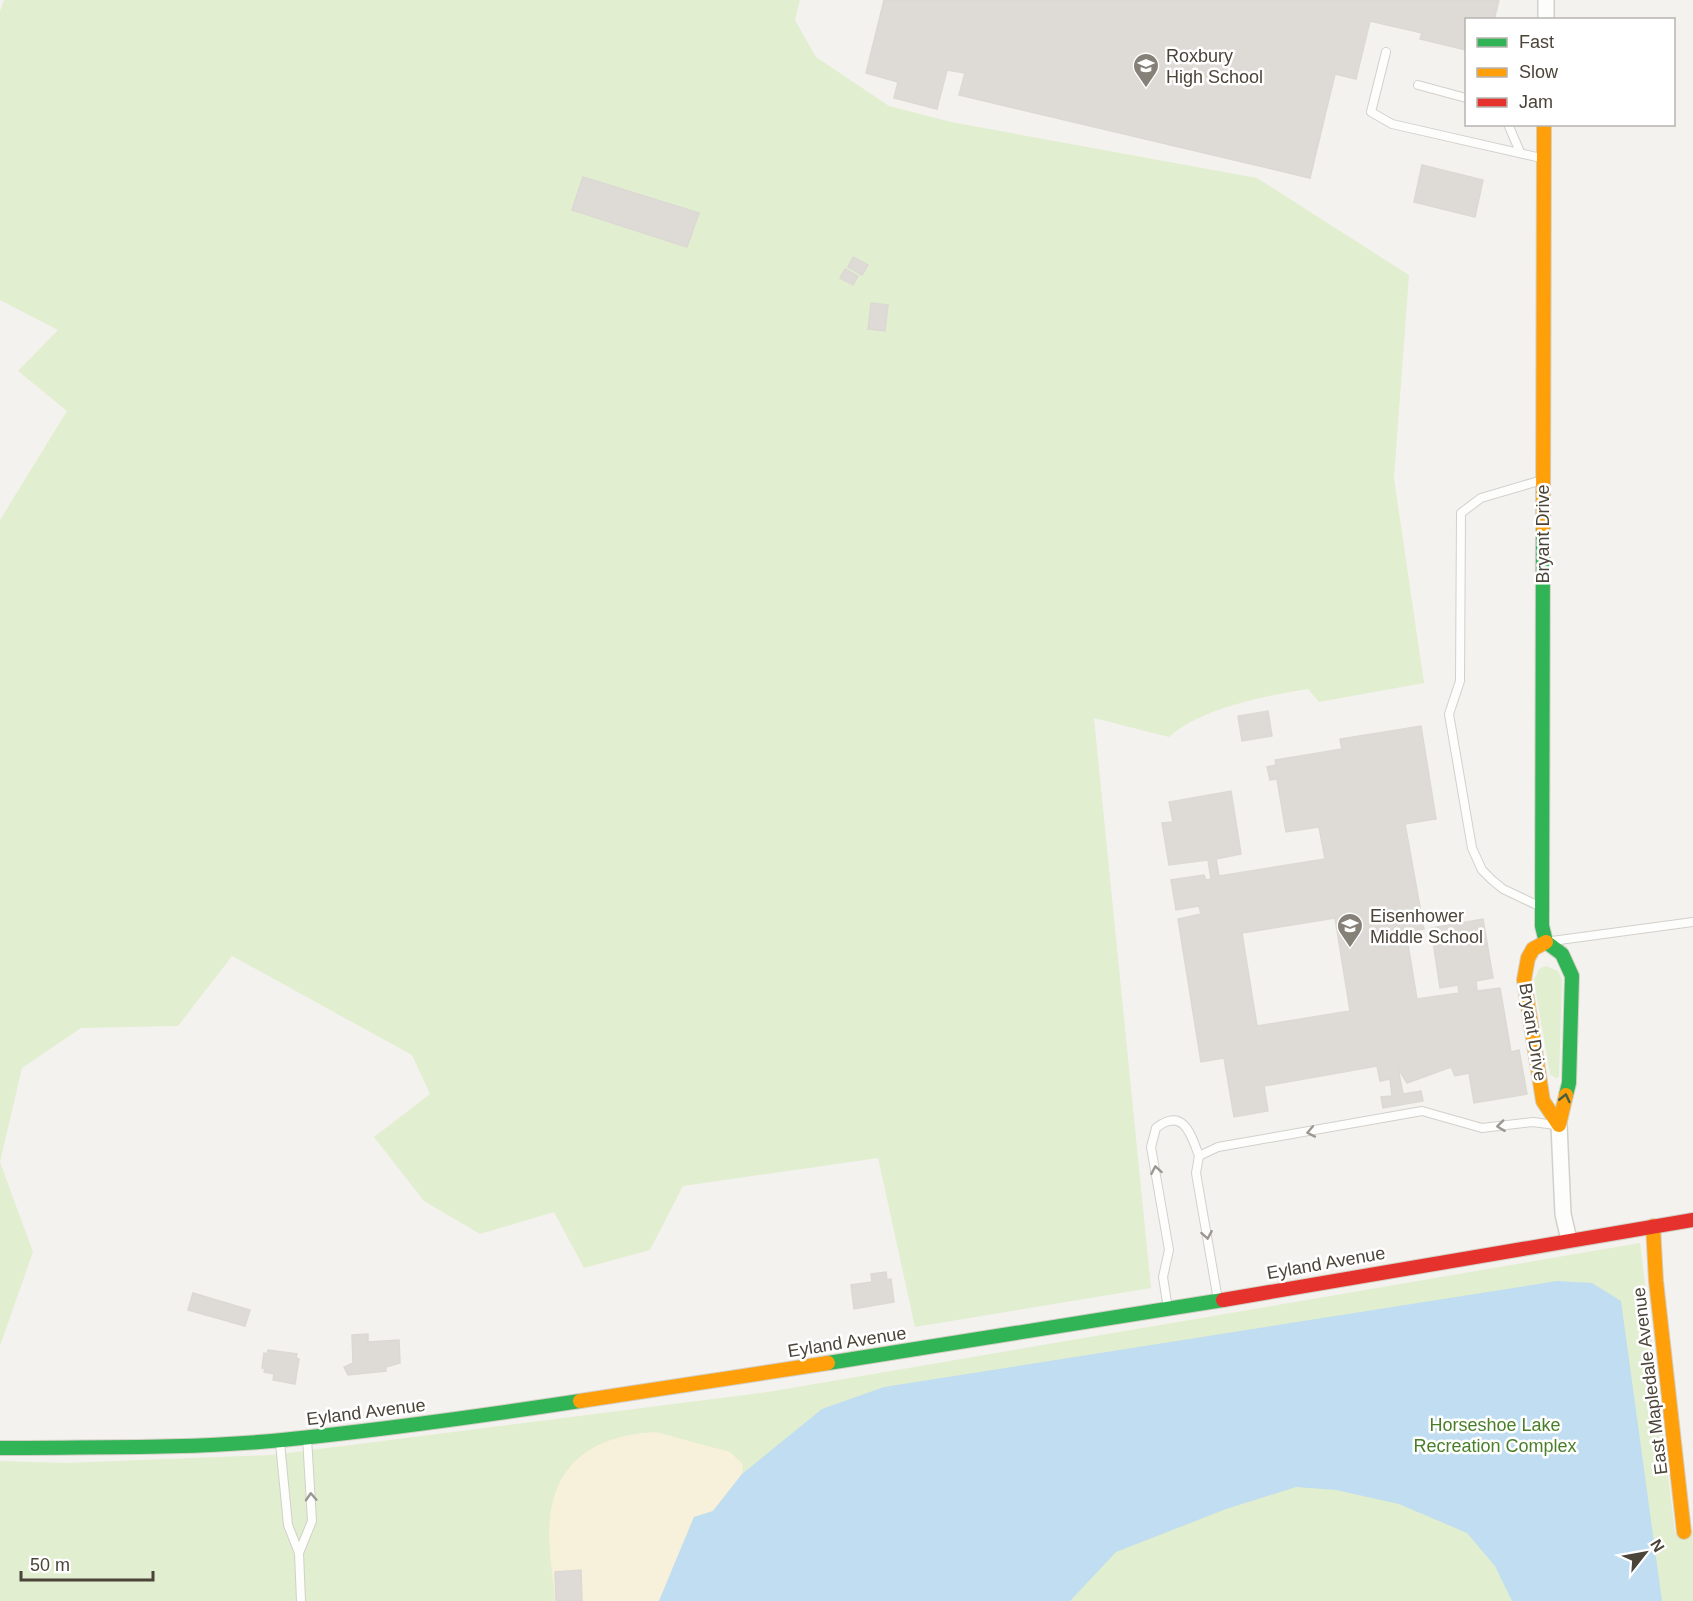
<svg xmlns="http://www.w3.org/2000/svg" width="1693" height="1601" font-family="Helvetica,sans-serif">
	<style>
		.green { fill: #e1eecf }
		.sand { fill: #f7f0da }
		.water { fill: #c0ddf1 }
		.building { fill: #dedbd6; stroke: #dcd9d4; stroke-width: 1.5; fill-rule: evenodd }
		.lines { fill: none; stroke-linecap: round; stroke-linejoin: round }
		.lane-casing { stroke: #d2d0cb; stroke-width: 10 }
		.street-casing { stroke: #d2d0cb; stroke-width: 18 }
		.fast-casing { stroke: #d3cfc5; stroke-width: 16 }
		.slow-casing { stroke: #d3cfc5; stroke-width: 16 }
		.jam-casing { stroke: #d3cfc5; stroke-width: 16 }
		.lane { stroke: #fdfdfc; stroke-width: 8 }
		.street { stroke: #fdfdfc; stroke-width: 15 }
		.fast { stroke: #30b455; stroke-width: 14 }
		.slow { stroke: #ff9f0a; stroke-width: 14 }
		.jam { stroke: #e5322d; stroke-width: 14 }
		.oneway { stroke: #446040 }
		.oneway2 { stroke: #9b9791 }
		.labels { text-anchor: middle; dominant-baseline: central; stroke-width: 5; stroke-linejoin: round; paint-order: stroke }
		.poi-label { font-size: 18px; fill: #4b4439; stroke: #fff; text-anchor: start }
		.street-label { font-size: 18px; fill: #4b4439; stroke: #fff }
		.park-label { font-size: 18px; fill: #4a7f2a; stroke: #fff }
	</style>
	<rect width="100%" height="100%" fill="#f4f2ee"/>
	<g class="green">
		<path d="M 4,0 L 800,0 L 795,20 L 816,57 L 889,106 L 951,122 L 1257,178 L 1409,275 L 1394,478 L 1424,683 L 1319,702 L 1308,689 C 1265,696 1201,708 1169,737 L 1094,718 L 1151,1288 L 915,1327 L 878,1158 L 683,1186 L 650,1250 L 584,1268 L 554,1212 L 480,1234 L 424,1201 L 374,1137 L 430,1094 L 412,1055 L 232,956 L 178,1026 L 81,1028 L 22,1068 L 0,1162 L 33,1252 L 0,1346 L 0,520 L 67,411 L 18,371 L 58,330 L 0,300 L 0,11 Z"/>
		<polygon points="1546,966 1558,971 1562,980 1559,1077 1556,1078 1550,1074 1534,980 1539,969"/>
		<polygon points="1640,1243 1675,1533 1693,1530 1693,1601 0,1601 0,1461 66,1463 272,1455 768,1392"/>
	</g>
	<path class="sand" d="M 656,1432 L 730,1452 L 743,1464 L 742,1474 L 713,1511 L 694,1517 L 659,1601 L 555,1601 C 553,1575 547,1544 550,1518 C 557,1456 601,1435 656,1432 Z"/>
	<polygon class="water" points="1557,1281 1592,1283 1621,1301 1662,1601 1512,1601 1495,1566 1467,1533 1399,1504 1336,1490 1296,1487 1226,1509 1116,1552 1070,1601 659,1601 694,1517 713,1511 742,1474 822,1409 884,1387"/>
	<g class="building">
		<polygon points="884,0 1499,0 1494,20 1466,20 1466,50 1420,39 1422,33 1370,21 1356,79 1335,74 1310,178 959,95 965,73 947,70 937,109 894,98 898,82 866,73"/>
		<polygon points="1422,165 1483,180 1475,217 1414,202"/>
		<polygon points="583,177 699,213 687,247 572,210"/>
		<polygon points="853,257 868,265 862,275 848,267"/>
		<polygon points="845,269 858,276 853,285 840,278"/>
		<polygon points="871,303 888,305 885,331 868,329"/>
		<polygon points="1268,711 1272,736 1242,741 1238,716"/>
		<path d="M 1421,726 L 1436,819 L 1405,824 L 1424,929 L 1406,932 L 1417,999 L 1459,993 L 1458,985 L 1440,988 L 1431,928 L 1483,919 L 1493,978 L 1476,981 L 1477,991 L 1500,988 L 1511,1052 L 1519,1050 L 1527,1094 L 1474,1103 L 1469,1073 L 1455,1076 L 1451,1067 L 1407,1083 L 1398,1068 L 1403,1094 L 1421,1091 L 1423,1101 L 1383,1108 L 1381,1097 L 1392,1096 L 1390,1079 L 1380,1081 L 1377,1066 L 1264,1086 L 1268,1111 L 1234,1117 L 1224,1058 L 1201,1062 L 1178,919 L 1201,914 L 1199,906 L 1176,910 L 1171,880 L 1204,875 L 1206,880 L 1211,879 L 1208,860 L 1169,865 L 1162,823 L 1173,822 L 1169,802 L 1231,791 L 1241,854 L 1216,859 L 1219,876 L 1325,859 L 1319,827 L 1286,832 L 1277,779 L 1270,780 L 1267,767 L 1276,765 L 1275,760 L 1342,749 L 1340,739 ZM 1335,918 L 1350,1011 L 1257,1026 L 1242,933 Z"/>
		<polygon points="886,1272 887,1280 891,1279 894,1302 854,1309 851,1285 872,1282 871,1274"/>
		<polygon points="193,1293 250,1310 245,1326 188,1310"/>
		<polygon points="368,1334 368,1342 399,1340 400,1363 386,1367 386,1371 348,1375 344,1367 353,1363 352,1335"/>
		<polygon points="268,1350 297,1354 296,1358 299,1359 295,1384 273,1380 274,1374 264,1372 265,1369 262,1368 264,1353 267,1354"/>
		<polygon points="581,1570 582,1601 556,1601 555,1572"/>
	</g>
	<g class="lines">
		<defs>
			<g id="lane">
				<polyline points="1386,52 1371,112 1392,124 1541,158"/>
				<polyline points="1418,85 1466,98"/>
				<polyline points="1508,124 1520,152"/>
				<polyline points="1541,907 1503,889 1492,880 1482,870 1472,848 1449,714 1460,681 1461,513 1481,498 1542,480"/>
				<polyline points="1552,941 1693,922"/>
				<polyline points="1218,1300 1196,1173 1199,1156 1218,1147 1422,1111 1482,1128 1533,1122 1555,1125"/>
				<path d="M 1168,1309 L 1163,1277 L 1169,1250 L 1151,1147 L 1156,1128 C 1183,1107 1191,1134 1199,1156"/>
				<polyline points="280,1443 288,1525 299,1553 301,1601"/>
				<polyline points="299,1553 312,1521 307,1438"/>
			</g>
			<g id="street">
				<polyline points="1546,20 1546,0"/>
				<polyline points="1559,1125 1563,1214 1569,1240"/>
			</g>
			<g id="fast">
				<polyline points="1543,528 1542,926 1546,942 1562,954 1572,976 1569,1083 1566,1095"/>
				<polyline points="828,1363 1223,1300"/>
				<path d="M 0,1448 C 94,1447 189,1449 282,1440 C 381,1430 481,1416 580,1401"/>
			</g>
			<g id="slow">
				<polyline points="1543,528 1544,124"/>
				<polyline points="1546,942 1533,949 1528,958 1524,980 1543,1101 1559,1125 1566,1095"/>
				<polyline points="1653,1226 1656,1281 1684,1532"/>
				<polyline points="580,1401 828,1363"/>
			</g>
			<polyline id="jam" points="1223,1300 1693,1220"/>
		</defs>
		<use href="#lane" class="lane-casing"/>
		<use href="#street" class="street-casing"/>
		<use href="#fast" class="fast-casing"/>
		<use href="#slow" class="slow-casing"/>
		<use href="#jam" class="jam-casing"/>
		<use href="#lane" class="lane"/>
		<use href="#street" class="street"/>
		<use href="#fast" class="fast"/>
		<use href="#slow" class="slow"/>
		<use href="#jam" class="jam"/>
	</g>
	<defs><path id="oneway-chevron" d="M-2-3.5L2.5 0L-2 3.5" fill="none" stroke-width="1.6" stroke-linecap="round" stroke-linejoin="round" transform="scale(1.5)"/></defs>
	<use class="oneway" href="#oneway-chevron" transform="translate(1565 1098) rotate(-77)"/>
	<g class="oneway2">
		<use href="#oneway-chevron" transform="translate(1501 1126) rotate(173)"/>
		<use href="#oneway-chevron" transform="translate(1311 1132) rotate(169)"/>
		<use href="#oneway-chevron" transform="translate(1156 1170) rotate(-100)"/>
		<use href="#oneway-chevron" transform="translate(1207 1235) rotate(80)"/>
		<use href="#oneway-chevron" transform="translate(311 1497) rotate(-93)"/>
	</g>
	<defs>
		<symbol id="school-pin" viewBox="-11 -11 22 30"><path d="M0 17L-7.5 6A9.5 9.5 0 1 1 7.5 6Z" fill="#868178" stroke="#fff"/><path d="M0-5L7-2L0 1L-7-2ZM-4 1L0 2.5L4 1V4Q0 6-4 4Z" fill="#fff"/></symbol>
	</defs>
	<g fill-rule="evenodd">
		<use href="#school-pin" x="1131" y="51" width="30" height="40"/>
		<use href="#school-pin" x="1335" y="911" width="30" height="40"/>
	</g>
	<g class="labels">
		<g class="poi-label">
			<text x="1166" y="56">Roxbury<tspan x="1166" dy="21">High School</tspan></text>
			<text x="1370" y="916">Eisenhower<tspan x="1370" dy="21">Middle School</tspan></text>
		</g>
		<g class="street-label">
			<text transform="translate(1543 534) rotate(-90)">Bryant Drive</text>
			<text transform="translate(1533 1032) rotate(81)">Bryant Drive</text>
			<text transform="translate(1326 1263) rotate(-10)">Eyland Avenue</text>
			<text transform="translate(847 1342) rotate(-9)">Eyland Avenue</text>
			<text transform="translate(1650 1381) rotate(-97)">East Mapledale Avenue</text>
			<text transform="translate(366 1412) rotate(-7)">Eyland Avenue</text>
		</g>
		<g class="park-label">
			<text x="1495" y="1425">Horseshoe Lake<tspan x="1495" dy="21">Recreation Complex</tspan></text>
		</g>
	</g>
	<rect x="1465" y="18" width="210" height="108" fill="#ffffff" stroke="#b7b4b0" stroke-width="1.5"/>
	<rect x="1477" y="38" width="30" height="9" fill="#30b455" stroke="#b7b4b0" stroke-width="1.5"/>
	<text x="1519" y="48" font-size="18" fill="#4b4439">Fast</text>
	<rect x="1477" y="68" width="30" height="9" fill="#ff9f0a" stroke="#b7b4b0" stroke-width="1.5"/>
	<text x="1519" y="78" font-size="18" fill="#4b4439">Slow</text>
	<rect x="1477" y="98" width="30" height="9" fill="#e5322d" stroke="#b7b4b0" stroke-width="1.5"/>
	<text x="1519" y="108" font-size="18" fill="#4b4439">Jam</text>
	<g transform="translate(1645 1553) rotate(59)" stroke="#ffffff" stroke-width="4.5" paint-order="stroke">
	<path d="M0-4.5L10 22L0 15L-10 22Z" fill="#4b4439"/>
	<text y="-9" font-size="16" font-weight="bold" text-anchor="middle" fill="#4b4439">N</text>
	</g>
	<path d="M21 1571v9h132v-9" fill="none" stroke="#4b4439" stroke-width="3"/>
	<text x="30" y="1571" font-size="18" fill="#4b4439" stroke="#ffffff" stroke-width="4.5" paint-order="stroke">50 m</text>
</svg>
